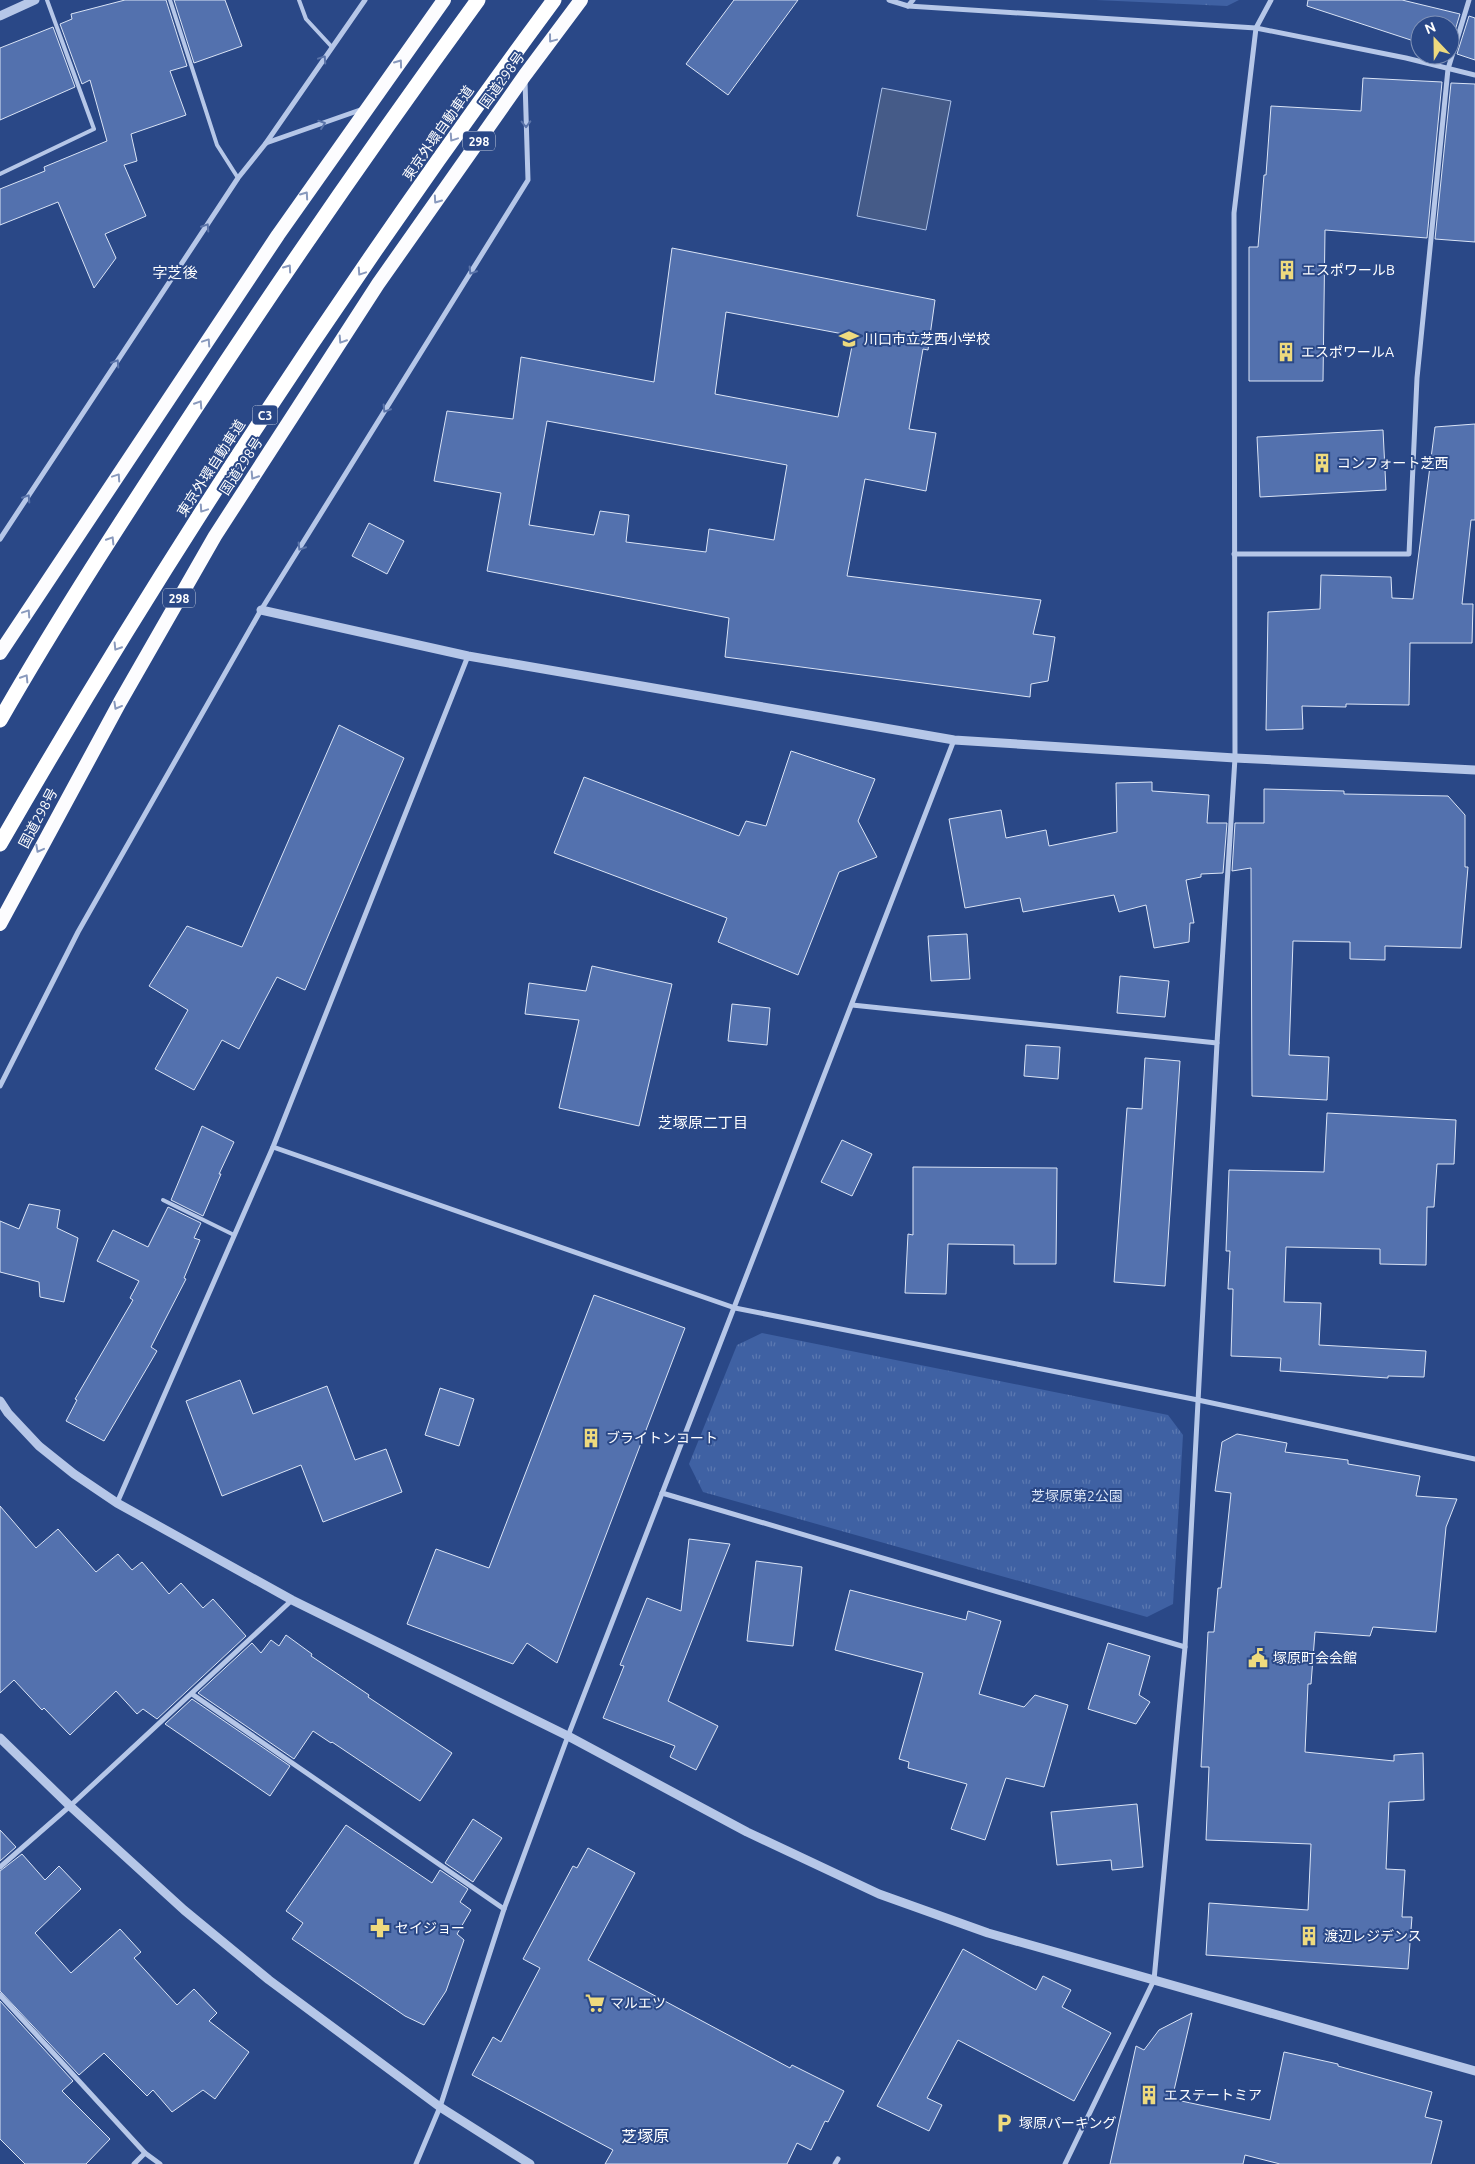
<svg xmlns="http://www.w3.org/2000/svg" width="1475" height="2164" font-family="Ubuntu,'Noto Sans JP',sans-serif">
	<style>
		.grass { fill: url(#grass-tufts) }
		.water { fill: #455b88; stroke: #abc1e8 }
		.building { fill: #5371ae; stroke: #dae4f6; fill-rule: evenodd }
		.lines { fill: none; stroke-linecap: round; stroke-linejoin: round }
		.service { stroke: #b6c7e8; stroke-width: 4 }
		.minor { stroke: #b6c7e8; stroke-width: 5 }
		.tertiary { stroke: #b6c7e8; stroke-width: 9 }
		.trunk { stroke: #fcfcfe; stroke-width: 14 }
		.motorway { stroke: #fff; stroke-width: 15 }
		.oneway { stroke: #8899bd }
		.oneway2 { stroke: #5b74a9 }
		.oneway3 { stroke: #8a9abd }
		.labels { text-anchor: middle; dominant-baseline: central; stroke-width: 4; stroke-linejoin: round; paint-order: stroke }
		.shield { fill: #2a4887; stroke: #bfc8db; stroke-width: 1 }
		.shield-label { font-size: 12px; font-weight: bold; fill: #fff }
		.street-label { font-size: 14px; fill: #fff; stroke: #2a4887 }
		.poi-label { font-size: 14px; fill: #fff; stroke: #2a4887; text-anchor: start }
		.park-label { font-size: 14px; fill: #dae4f6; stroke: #2a4887 }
		.neighbourhood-label { font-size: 15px; fill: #fff; stroke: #2a4887 }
		.quarter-label { font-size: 16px; fill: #fff; stroke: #2a4887 }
	</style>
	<defs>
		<pattern id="grass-tufts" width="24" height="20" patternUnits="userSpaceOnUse" patternTransform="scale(1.25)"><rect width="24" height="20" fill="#3f61a3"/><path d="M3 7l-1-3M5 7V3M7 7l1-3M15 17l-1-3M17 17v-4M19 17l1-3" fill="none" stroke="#5c79b1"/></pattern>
	</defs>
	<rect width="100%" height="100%" fill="#2a4887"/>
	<g class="grass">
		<polygon points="1096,0 1239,0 1227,6"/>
		<polygon points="762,1333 1168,1415 1183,1435 1173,1604 1147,1617 703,1492 689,1464 737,1345"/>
	</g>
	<polygon class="water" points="882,88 951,101 926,230 857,216"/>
	<g class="building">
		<polygon points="125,0 166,0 187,66 170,71 186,115 131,134 137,161 124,165 146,216 105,234 116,258 94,288 58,202 0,225 0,189 45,171 44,167 107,141 90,80 82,84 60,24 72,19 71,14"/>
		<polygon points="174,0 225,0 242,46 194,63"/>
		<polygon points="734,0 798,0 728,95 686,64"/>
		<polygon points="1308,0 1402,0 1460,14 1450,47 1450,25 1420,25 1420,43 1307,6"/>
		<polygon points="1469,16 1475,18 1475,60 1457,54"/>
		<polygon points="53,27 75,87 0,120 0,48"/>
		<polygon points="1363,78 1442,82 1427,238 1325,230 1323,381 1249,381 1249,247 1258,247 1264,175 1266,175 1271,106 1361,111"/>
		<polygon points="1451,83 1475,84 1475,242 1435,239"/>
		<path d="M 672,248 L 935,300 L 928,350 L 923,349 L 909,429 L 936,433 L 926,491 L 865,479 L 847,576 L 1041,600 L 1033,634 L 1055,637 L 1048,681 L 1031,684 L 1030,697 L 725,657 L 729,618 L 487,571 L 501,493 L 434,481 L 447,411 L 513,419 L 521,357 L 654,382 ZM 726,312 L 854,336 L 838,417 L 715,394 ZM 547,421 L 787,465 L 774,540 L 709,529 L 706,552 L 626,542 L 629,515 L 600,511 L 594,535 L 529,525 Z"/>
		<polygon points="1475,424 1475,520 1471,520 1462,604 1473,604 1472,643 1410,643 1409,705 1346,704 1346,707 1302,706 1303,729 1266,730 1268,612 1320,609 1321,575 1391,577 1392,598 1413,599 1435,427"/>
		<polygon points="1383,430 1386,490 1260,497 1257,437"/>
		<polygon points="369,523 404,541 387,574 352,556"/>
		<polygon points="339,725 404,758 305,990 277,977 239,1049 222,1040 194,1090 155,1069 188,1010 149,986 187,926 242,947"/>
		<polygon points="791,751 875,779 858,821 877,857 839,872 798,975 718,942 727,918 554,853 584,777 739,836 746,821 766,826"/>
		<polygon points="1152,782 1152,791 1209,795 1207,823 1227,823 1223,873 1201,874 1201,877 1186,880 1194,923 1190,923 1189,942 1154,948 1146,905 1119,912 1114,895 1023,912 1020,898 965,908 949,819 1001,810 1006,838 1046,830 1049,846 1117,832 1116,783"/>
		<polygon points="1264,789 1344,791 1344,794 1448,796 1465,815 1465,867 1468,867 1461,948 1385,946 1385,960 1350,959 1350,942 1293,941 1289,1055 1329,1057 1327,1100 1252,1096 1251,868 1232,871 1235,823 1264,823"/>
		<polygon points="967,934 970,979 931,981 928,936"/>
		<polygon points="592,966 672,984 639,1126 559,1108 579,1020 525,1014 529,983 586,991"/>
		<polygon points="1120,976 1169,981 1165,1017 1117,1013"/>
		<polygon points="732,1004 770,1008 767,1045 728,1041"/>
		<polygon points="1026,1045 1060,1047 1058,1079 1024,1076"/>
		<polygon points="1145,1058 1180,1061 1165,1286 1114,1282 1127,1108 1142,1109"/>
		<polygon points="1327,1113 1456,1120 1454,1164 1437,1164 1434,1207 1427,1207 1426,1265 1380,1264 1380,1249 1286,1247 1284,1302 1321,1303 1319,1345 1426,1351 1424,1377 1388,1376 1388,1378 1280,1371 1281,1358 1231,1356 1233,1289 1228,1289 1230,1251 1226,1251 1229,1170 1324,1172"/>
		<polygon points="202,1126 234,1142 219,1174 221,1174 203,1216 171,1200"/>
		<polygon points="842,1140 872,1154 852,1196 821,1182"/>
		<polygon points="913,1167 1057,1168 1056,1264 1014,1264 1014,1245 948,1244 946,1294 905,1293 908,1234 913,1235"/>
		<polygon points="29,1204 60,1210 57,1228 78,1238 64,1302 40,1297 39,1282 0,1272 0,1221 19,1229"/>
		<polygon points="168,1207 201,1223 194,1238 200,1240 184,1278 186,1279 151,1347 157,1351 104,1441 66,1421 77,1400 75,1399 133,1300 130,1298 139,1281 97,1261 113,1230 148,1247"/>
		<polygon points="594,1295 685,1328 557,1663 527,1643 513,1664 407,1624 436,1549 489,1568"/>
		<polygon points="240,1380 253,1414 327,1386 355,1460 386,1449 402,1492 323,1522 301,1465 222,1496 186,1401"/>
		<polygon points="440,1388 474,1399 459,1446 425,1435"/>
		<polygon points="1237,1434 1287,1443 1285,1452 1348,1460 1348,1464 1420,1476 1416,1496 1457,1499 1446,1527 1436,1632 1373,1627 1370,1636 1315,1632 1311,1684 1308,1684 1305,1752 1394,1761 1394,1755 1423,1753 1424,1800 1389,1802 1386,1869 1405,1870 1402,1917 1412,1917 1408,1969 1206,1955 1209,1903 1308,1910 1311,1844 1206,1840 1209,1767 1201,1767 1208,1632 1214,1632 1218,1588 1221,1588 1231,1493 1215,1491 1222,1442"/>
		<polygon points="0,1506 36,1548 58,1529 96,1572 118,1554 132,1570 142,1562 169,1594 181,1583 203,1608 213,1599 246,1636 157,1719 143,1709 137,1714 116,1691 70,1735 44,1708 42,1710 14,1680 0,1693"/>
		<polygon points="689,1539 730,1544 668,1701 718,1726 696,1770 670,1757 675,1746 603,1718 624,1666 620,1665 647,1598 681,1611"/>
		<polygon points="756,1561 802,1567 793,1646 747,1641"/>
		<polygon points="850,1590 966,1620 968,1611 1001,1621 979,1694 1024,1707 1035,1695 1068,1705 1044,1787 1006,1778 985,1840 951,1829 967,1784 908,1768 909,1762 899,1759 923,1673 835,1650"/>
		<polygon points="286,1635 312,1654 311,1656 369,1695 368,1697 452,1753 420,1801 332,1742 331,1743 313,1731 294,1759 198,1693 252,1643 261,1653 271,1640 279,1646"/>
		<polygon points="1108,1643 1150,1656 1139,1695 1150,1702 1136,1724 1088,1709"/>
		<polygon points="192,1699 290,1766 270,1796 165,1724"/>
		<polygon points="1137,1804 1143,1867 1112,1870 1111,1860 1057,1865 1051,1812"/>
		<polygon points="473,1819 502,1838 473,1882 445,1863"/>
		<polygon points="346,1825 432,1883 440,1870 468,1889 460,1902 471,1910 457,1934 464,1940 446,1991 424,2025 405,2016 292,1939 303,1923 286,1911"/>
		<polygon points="0,1830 16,1847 0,1861"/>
		<polygon points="588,1848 635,1873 588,1960 790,2068 792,2065 844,2091 828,2122 825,2121 811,2150 797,2143 787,2164 605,2164 613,2150 472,2075 493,2037 501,2042 540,1968 523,1959 573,1866 577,1868"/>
		<polygon points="22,1854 45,1880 59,1866 81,1889 35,1933 71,1973 120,1929 141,1952 134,1958 177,2005 194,1989 217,2013 209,2021 249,2052 215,2099 203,2090 172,2112 153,2090 147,2096 104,2053 79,2075 0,1991 0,1871"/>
		<polygon points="963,1949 1036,1990 1043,1976 1071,1990 1062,2007 1111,2033 1074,2101 958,2040 927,2098 942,2105 929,2131 877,2106"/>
		<polygon points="0,2001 73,2081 62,2091 110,2139 86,2164 25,2164 0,2139"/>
		<polygon points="1192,2013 1172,2099 1270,2120 1284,2052 1338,2064 1338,2066 1432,2092 1425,2117 1442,2121 1431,2164 1280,2164 1245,2155 1243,2164 1110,2164 1136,2046 1144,2050 1159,2030"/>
	</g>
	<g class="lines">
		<g class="service">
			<polyline points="170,0 217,145 238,178"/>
			<polyline points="299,0 306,19 331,46"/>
			<polyline points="0,174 94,129 47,0"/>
			<polyline points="163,1200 234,1235"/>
		</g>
		<g class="minor">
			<polyline points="889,0 908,6 1256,28 1406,58 1475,75"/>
			<polyline points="908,6 913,0"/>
			<polyline points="266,143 365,0"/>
			<polyline points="0,539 238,178 266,143 363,109"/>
			<polyline points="1234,554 1409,554 1417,378 1448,69 1469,0"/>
			<polyline points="852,1005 1217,1043"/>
			<polyline points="0,1086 78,932 261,610 528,180 525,81"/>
			<polyline points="273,1147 735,1308 1198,1400 1475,1459"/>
			<polyline points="662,1493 1185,1647"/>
			<polyline points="117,1503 273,1147 468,656"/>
			<polyline points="192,1694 504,1909"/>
			<polyline points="0,1867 70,1806 292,1600"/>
			<polyline points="0,1995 145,2153 160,2164"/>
			<polyline points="134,2164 145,2153"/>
			<polyline points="416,2164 440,2107 504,1909 568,1736 954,740"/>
			<polyline points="835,2164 838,2159"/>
			<polyline points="1065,2164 1154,1980 1185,1647 1217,1043 1235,758 1234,213 1256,28 1271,0"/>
		</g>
		<g class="tertiary">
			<polyline points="0,16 35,0"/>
			<polyline points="261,610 468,656 954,740 1235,758 1475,770"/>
			<polyline points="0,1401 8,1413 39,1446 74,1474 117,1503 292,1600 568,1736 747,1832 879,1894 988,1933 1475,2071"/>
			<polyline points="0,1738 70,1806 184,1910 269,1980 440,2107 530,2164"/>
		</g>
		<g class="trunk">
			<polyline points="0,653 278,235 444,0"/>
			<polyline points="0,924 120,702 215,536 378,284 525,75 581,0"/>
		</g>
		<g class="motorway">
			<path d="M 0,720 C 59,617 124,517 189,418 C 282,276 378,137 478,0"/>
			<path d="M 0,844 C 168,552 354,271 554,0"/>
		</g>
	</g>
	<defs><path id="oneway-chevron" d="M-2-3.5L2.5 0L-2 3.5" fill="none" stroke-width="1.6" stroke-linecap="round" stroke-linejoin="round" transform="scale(1.25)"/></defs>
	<g class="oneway">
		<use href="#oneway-chevron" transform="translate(552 39) rotate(127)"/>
		<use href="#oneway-chevron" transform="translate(399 63) rotate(-54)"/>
		<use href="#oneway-chevron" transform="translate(305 195) rotate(-55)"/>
		<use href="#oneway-chevron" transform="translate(437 200) rotate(125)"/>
		<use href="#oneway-chevron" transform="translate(342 340) rotate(123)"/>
		<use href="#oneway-chevron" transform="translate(207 342) rotate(-56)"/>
		<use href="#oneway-chevron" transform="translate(254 476) rotate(123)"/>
		<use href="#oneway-chevron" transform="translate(117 477) rotate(-56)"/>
		<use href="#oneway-chevron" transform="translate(27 613) rotate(-56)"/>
		<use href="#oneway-chevron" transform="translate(117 706) rotate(119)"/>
		<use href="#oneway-chevron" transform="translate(39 849) rotate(118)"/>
	</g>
	<g class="oneway2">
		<use href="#oneway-chevron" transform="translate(323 59) rotate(-56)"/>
		<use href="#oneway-chevron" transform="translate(322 124) rotate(-19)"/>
		<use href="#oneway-chevron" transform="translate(526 124) rotate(89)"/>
		<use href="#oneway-chevron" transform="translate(206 227) rotate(-57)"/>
		<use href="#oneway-chevron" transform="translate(472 271) rotate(122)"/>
		<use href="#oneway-chevron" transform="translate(116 363) rotate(-57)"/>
		<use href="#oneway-chevron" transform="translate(386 409) rotate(122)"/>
		<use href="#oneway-chevron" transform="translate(27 498) rotate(-57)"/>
		<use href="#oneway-chevron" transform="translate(301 547) rotate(122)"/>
	</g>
	<g class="oneway3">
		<use href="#oneway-chevron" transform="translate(453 138) rotate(124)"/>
		<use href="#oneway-chevron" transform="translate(288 268) rotate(-55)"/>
		<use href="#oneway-chevron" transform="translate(361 272) rotate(124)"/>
		<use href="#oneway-chevron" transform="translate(199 404) rotate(-57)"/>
		<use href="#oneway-chevron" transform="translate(203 509) rotate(124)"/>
		<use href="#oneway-chevron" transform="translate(111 540) rotate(-58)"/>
		<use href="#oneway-chevron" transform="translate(117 647) rotate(122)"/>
		<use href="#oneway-chevron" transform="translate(25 678) rotate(-58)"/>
	</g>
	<defs>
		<symbol id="building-bare" viewBox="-9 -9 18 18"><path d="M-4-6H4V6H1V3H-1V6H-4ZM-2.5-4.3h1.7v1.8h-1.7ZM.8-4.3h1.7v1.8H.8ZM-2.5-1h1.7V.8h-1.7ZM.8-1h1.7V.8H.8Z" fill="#eeda7e" stroke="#2a4887" stroke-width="2.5" paint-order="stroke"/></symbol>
		<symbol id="school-bare" viewBox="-9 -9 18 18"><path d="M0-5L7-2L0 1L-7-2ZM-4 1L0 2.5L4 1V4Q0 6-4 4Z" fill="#eeda7e" stroke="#2a4887" stroke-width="2.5" paint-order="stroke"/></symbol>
		<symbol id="civic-bare" viewBox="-9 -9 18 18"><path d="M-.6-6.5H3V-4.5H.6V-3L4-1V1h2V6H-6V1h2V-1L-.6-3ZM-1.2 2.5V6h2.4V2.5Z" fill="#eeda7e" stroke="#2a4887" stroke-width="2.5" paint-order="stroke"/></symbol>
		<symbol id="pharmacy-bare" viewBox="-9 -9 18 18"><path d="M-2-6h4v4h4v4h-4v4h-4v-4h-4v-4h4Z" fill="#eeda7e" stroke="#2a4887" stroke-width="2.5" paint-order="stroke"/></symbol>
		<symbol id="supermarket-bare" viewBox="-9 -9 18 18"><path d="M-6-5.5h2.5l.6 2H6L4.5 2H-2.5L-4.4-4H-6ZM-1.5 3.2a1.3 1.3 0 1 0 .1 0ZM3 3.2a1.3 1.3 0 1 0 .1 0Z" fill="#eeda7e" stroke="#2a4887" stroke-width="2.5" paint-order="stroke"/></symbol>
		<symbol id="parking-bare" viewBox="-9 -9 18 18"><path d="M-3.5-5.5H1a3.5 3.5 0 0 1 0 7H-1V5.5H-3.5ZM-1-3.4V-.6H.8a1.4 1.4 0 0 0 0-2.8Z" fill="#eeda7e" stroke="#2a4887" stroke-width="2.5" paint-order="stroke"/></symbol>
	</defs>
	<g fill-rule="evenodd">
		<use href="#building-bare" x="1273" y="256" width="28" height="28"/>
		<use href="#school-bare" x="835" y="325" width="28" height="28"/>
		<use href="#building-bare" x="1272" y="338" width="28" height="28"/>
		<use href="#building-bare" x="1308" y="449" width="28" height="28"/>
		<use href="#building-bare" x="577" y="1424" width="28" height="28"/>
		<use href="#civic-bare" x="1244" y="1644" width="28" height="28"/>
		<use href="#pharmacy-bare" x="366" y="1914" width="28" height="28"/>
		<use href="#building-bare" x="1295" y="1922" width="28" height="28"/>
		<use href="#supermarket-bare" x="581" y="1989" width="28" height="28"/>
		<use href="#building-bare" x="1135" y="2081" width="28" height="28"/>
		<use href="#parking-bare" x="990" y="2109" width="28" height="28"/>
	</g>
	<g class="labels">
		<g class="shield">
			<rect x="463" y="131.5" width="32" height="19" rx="4"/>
			<rect x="252.5" y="405.5" width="25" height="19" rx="4"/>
			<rect x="163" y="588.5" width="32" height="19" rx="4"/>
		</g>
		<g class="shield-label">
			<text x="479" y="141">298</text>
			<text x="265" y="415">C3</text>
			<text x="179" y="598">298</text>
		</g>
		<g class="street-label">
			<text transform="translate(502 80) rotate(-54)">国道298号</text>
			<text transform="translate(438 133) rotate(-55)">東京外環自動車道</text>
			<text transform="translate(241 466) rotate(-57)">国道298号</text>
			<text transform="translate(211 468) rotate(-57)">東京外環自動車道</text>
			<text transform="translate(38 818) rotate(-62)">国道298号</text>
		</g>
		<g class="poi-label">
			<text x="1302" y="270">エスポワールB</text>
			<text x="864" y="339">川口市立芝西小学校</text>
			<text x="1301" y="352">エスポワールA</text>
			<text x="1337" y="463">コンフォート芝西</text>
			<text x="606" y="1438">ブライトンコート</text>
			<text x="1273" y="1658">塚原町会会館</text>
			<text x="395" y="1928">セイジョー</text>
			<text x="1324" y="1936">渡辺レジデンス</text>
			<text x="610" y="2003">マルエツ</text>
			<text x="1164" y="2095">エステートミア</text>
			<text x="1019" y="2123">塚原パーキング</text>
		</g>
		<g class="park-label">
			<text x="1077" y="1496">芝塚原第2公園</text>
		</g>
		<g class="neighbourhood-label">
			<text x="175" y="272">字芝後</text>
			<text x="703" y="1122">芝塚原二丁目</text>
		</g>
		<g class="quarter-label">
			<text x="645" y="2136">芝塚原</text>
		</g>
	</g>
	<g transform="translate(1435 40) rotate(338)"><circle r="24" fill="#2a4887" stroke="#7f91b7"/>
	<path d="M0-4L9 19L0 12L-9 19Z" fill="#eeda7e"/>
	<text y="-8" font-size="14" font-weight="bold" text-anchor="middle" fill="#ffffff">N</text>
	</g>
</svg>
